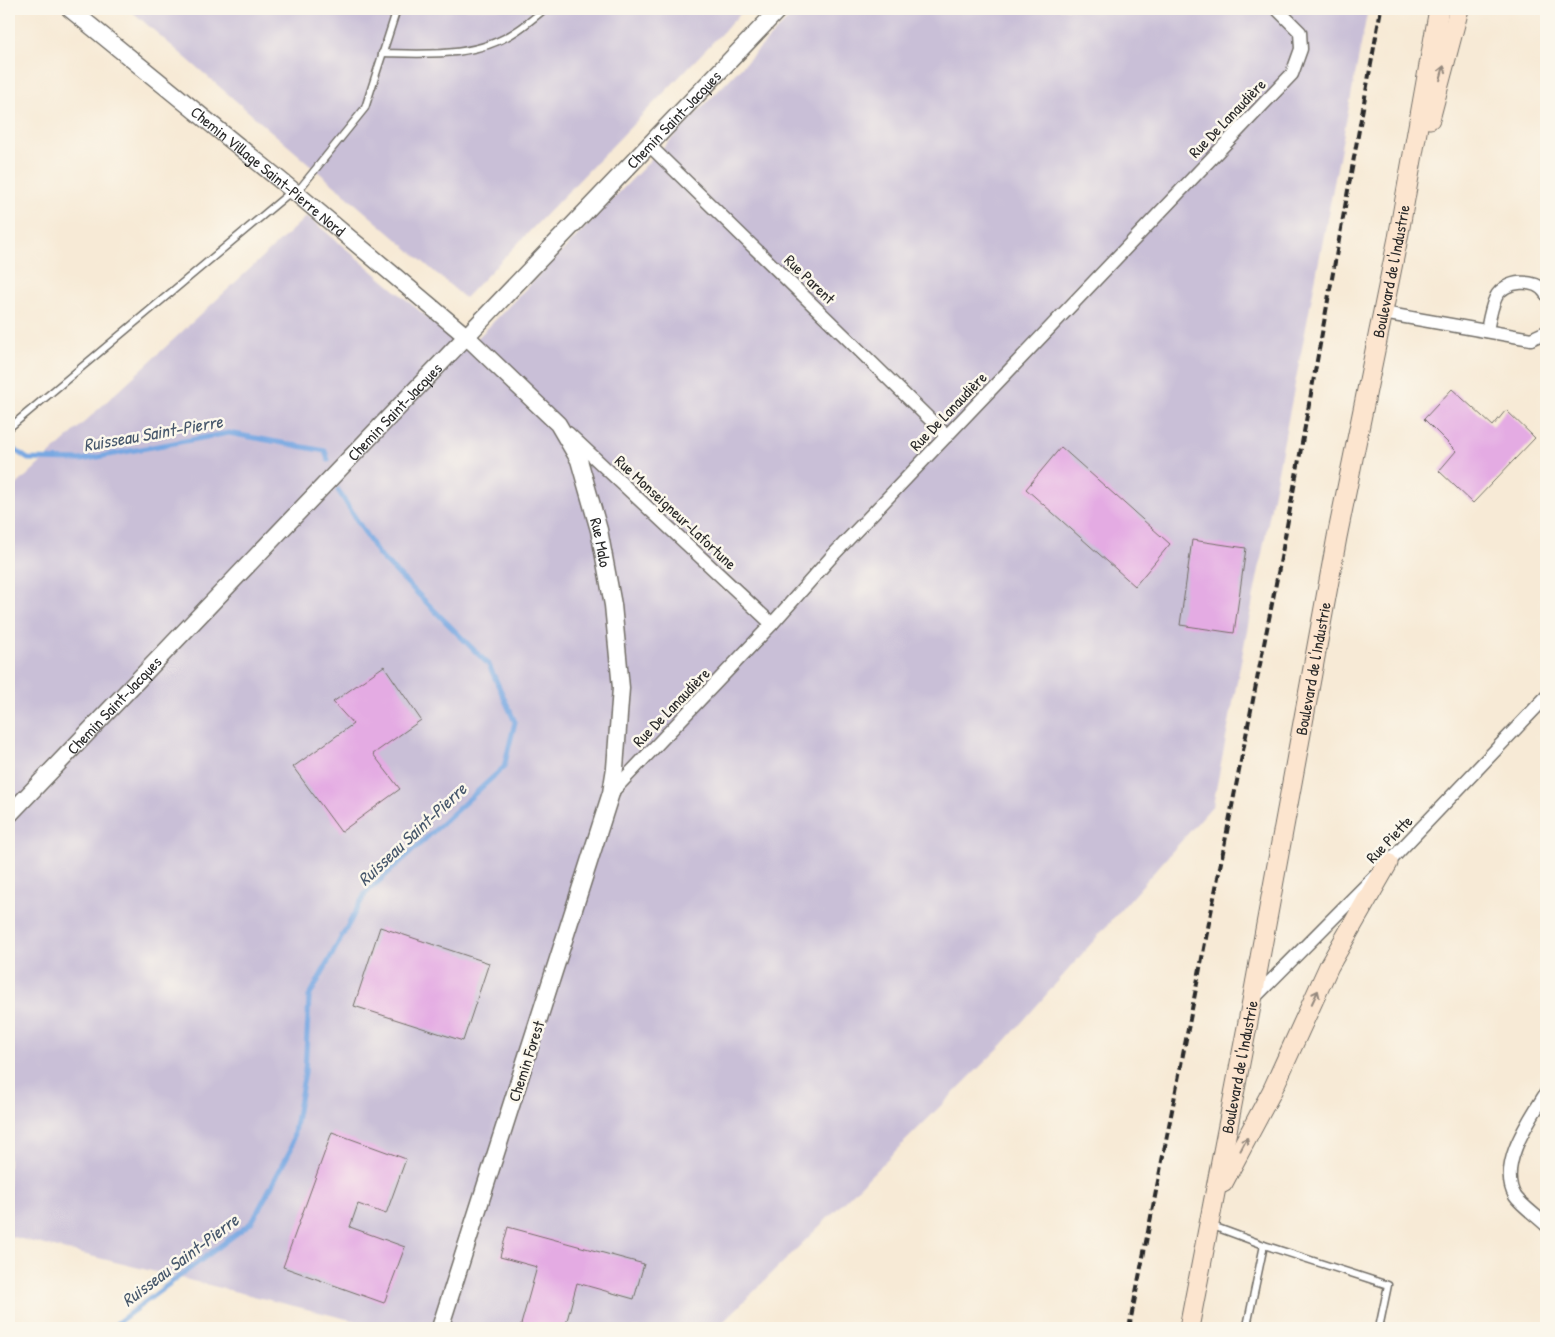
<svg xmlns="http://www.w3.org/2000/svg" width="1555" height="1337" font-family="'Patrick Hand',sans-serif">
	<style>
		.industrial { fill: #c9bfd7 }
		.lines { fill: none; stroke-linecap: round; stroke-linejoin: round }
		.stream { stroke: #78a8e2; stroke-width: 5 }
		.building { fill: #e4abe3 }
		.service-casing { stroke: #726e67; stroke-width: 9 }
		.minor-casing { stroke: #726e67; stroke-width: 15 }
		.tertiary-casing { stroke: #726e67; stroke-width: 19 }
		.secondary-casing { stroke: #726e67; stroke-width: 21 }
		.service { stroke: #fff; stroke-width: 6 }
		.minor { stroke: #fff; stroke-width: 12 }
		.tertiary { stroke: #fff; stroke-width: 16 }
		.secondary { stroke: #fce5cf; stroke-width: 19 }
		.rail { stroke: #2b2b2b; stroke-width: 4; stroke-dasharray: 8 4; stroke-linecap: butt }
		.oneway { stroke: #94887d }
		.labels { text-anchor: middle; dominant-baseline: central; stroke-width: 5; stroke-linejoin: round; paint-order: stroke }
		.street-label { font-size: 16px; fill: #2b2b2b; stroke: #fbf7ec }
		.water-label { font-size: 18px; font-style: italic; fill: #46576b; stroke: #fbf7ec }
	</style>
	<rect width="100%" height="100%" fill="#fbf7ec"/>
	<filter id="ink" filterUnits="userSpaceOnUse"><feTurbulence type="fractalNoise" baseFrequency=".02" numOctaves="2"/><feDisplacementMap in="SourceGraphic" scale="10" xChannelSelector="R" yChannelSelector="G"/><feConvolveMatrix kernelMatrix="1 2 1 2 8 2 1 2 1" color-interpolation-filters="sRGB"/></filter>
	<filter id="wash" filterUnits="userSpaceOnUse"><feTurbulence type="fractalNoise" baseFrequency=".0096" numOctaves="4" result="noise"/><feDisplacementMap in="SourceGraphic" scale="20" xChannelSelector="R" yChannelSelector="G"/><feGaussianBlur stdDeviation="1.12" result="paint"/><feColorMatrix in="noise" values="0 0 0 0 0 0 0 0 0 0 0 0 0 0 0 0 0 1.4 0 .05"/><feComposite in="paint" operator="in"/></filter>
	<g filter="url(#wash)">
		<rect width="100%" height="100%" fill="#f7ead6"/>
		<g class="industrial">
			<polygon points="129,9 745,9 465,298"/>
			<polygon points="798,9 1368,9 1213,805 1002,1045 717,1328 384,1328 9,1236 9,492 307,216 466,350"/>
		</g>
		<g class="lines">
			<g class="stream">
				<polyline points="9,446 28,459 81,460 229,433 325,451 328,460"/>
				<polyline points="113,1328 117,1323 252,1222 291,1149 305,1072 309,997 365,894 504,767 515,722 489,665 378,554 338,490"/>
			</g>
		</g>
		<g id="blocks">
			<g class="building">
				<polygon points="1452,389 1493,426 1506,410 1535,438 1473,503 1439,471 1456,451 1424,419"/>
				<polygon points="1061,447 1170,544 1135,586 1026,489"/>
				<polygon points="1192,540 1246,548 1234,633 1180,625"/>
				<polygon points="384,666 421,720 373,754 400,789 341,832 293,767 353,724 333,702"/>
				<polygon points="380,927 489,963 463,1041 354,1006"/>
				<polygon points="332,1132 406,1159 386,1214 358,1204 350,1227 405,1247 384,1303 283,1267"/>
				<polygon points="508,1227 644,1264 634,1299 577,1283 565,1328 520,1328 537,1267 500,1257"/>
			</g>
		</g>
	</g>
	<g filter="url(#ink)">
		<use href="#blocks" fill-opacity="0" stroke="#726e67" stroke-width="1"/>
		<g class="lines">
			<defs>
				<g id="service">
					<path d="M 382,53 C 428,54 478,58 518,30 C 527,24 536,16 545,9"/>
					<polyline points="297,192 365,108 397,9"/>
					<polyline points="9,428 292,191"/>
					<polyline points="1210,1225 1264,1245 1388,1285 1379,1328"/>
					<polyline points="1256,1328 1247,1326 1264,1245"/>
				</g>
				<g id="minor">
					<polyline points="649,145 947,436"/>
					<polyline points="1383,313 1531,339 1546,332"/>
					<path d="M 1487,331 C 1489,320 1491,307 1496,297 C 1504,280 1537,277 1546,294"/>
					<polyline points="568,433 772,624"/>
					<polyline points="611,793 772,624 834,554 1292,74 1301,49 1300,32 1277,9"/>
					<polyline points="1252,1000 1388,863 1546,697"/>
					<path d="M 1546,1093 C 1530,1119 1497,1165 1515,1196 C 1521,1205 1538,1217 1546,1225"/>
				</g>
				<g id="tertiary">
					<path id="s1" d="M 70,9 L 296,193 L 466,336 L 558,424 L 579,460 L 599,530 L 613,605 L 621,688 L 615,768 L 611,793 L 440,1328"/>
					<path id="s2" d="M 9,815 L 779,9"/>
				</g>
				<g id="secondary">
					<polyline points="1430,119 1459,9"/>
					<polyline points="1223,1183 1272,1091 1329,966 1388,863"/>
					<path id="s3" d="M 1189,1328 L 1252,1001 L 1337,537 L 1398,238 L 1439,9"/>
				</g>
			</defs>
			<use href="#service" class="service-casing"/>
			<use href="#minor" class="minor-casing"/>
			<use href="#tertiary" class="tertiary-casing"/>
			<use href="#secondary" class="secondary-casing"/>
			<use href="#service" class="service"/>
			<use href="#minor" class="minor"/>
			<use href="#tertiary" class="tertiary"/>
			<use href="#secondary" class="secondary"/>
			<polyline class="rail" points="1129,1328 1282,553 1381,9"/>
		</g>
		<defs><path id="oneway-shaft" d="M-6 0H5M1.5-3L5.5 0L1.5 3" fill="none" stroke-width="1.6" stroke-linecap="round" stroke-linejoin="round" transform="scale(1.25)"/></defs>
		<g class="oneway">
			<use href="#oneway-shaft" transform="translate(1442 73) rotate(-75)"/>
			<use href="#oneway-shaft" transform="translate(1315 997) rotate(-65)"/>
			<use href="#oneway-shaft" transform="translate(1244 1144) rotate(-62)"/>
		</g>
	</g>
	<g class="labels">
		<g class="street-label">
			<text transform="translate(1227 118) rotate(-46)">Rue De Lanaudière</text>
			<text stroke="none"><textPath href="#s2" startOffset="962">Chemin Saint-Jacques</textPath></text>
			<text stroke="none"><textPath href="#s1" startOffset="256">Chemin Village Saint-Pierre Nord</textPath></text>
			<text stroke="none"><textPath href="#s3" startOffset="1076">Boulevard de l'Industrie</textPath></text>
			<text transform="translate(810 279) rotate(44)">Rue Parent</text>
			<text transform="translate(948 411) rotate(-46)">Rue De Lanaudière</text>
			<text stroke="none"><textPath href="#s2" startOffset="558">Chemin Saint-Jacques</textPath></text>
			<text transform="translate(676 512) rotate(43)">Rue Monseigneur-Lafortune</text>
			<text stroke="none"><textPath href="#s1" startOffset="768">Rue Malo</textPath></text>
			<text stroke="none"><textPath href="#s3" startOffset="671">Boulevard de l'Industrie</textPath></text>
			<text stroke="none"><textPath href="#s2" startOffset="152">Chemin Saint-Jacques</textPath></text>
			<text transform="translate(671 707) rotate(-46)">Rue De Lanaudière</text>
			<text transform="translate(1389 839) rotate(-46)">Rue Piette</text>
			<text transform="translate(526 1061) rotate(-72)">Chemin Forest</text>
			<text stroke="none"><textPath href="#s3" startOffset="266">Boulevard de l'Industrie</textPath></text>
		</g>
		<g class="water-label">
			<text transform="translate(153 433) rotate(-10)">Ruisseau Saint-Pierre</text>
			<text transform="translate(412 834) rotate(-43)">Ruisseau Saint-Pierre</text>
			<text transform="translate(180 1260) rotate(-37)">Ruisseau Saint-Pierre</text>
		</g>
	</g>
	<rect width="1555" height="1337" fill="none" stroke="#fbf7ec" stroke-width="30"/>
</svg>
